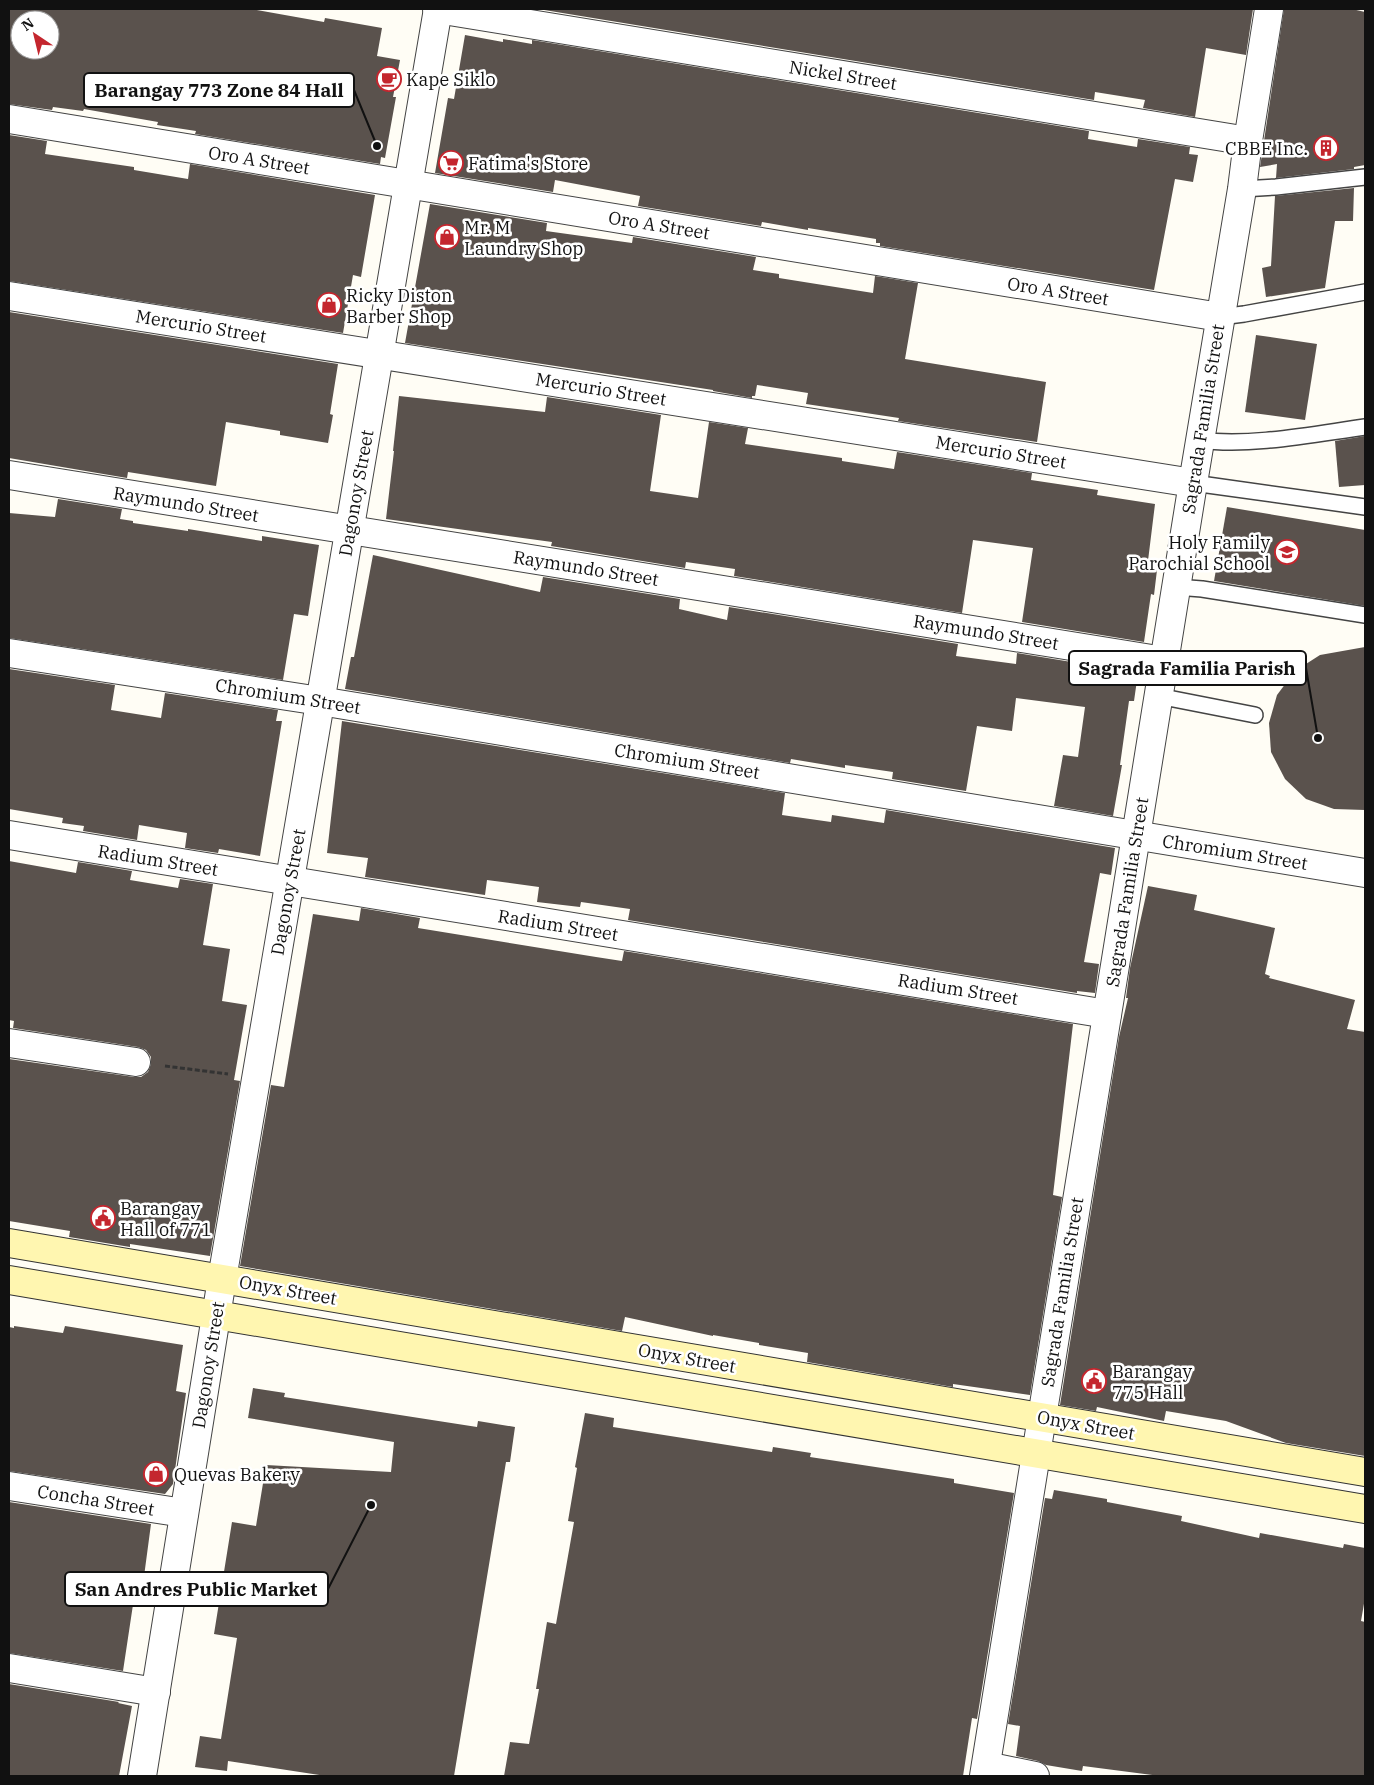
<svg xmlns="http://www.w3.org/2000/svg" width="1374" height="1785" font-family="'IBM Plex Serif',serif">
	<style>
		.building { fill: #5a524d; fill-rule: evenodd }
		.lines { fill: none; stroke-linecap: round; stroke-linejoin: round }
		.service-casing { stroke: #444; stroke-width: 18 }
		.minor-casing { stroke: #444; stroke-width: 30 }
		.secondary-casing { stroke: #333; stroke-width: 30 }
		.path { stroke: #333; stroke-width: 3; stroke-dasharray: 5 2.5; stroke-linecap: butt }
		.service { stroke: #fff; stroke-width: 15 }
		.minor { stroke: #fff; stroke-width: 28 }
		.secondary { stroke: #fff6b0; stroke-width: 28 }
		.labels { text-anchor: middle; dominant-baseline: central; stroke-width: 5; stroke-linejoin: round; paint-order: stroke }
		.street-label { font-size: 18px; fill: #111; stroke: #fff }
		.poi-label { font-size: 18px; fill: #111; stroke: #fff; text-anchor: start }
		.leader { fill: none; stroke: #111; stroke-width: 2 }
		.callout-dot { fill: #111; stroke: #fff; stroke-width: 2 }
		.callout { fill: #fff; stroke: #111; stroke-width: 2 }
		.callout-label { font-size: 19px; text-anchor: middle; font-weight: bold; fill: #111 }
	</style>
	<rect width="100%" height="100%" fill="#fffdf5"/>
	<g class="building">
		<path d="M 9,9 L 251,9 L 324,22 L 325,18 L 382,28 L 377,56 L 400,60 L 393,97 L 396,97 L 385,158 L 381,157 L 380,164 L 195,134 L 196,131 L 157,125 L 158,122 L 84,109 L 83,111 L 53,107 L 52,110 L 9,104 ZM 20,20 L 50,20 L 50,50 L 20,50 Z"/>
		<polygon points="538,9 1253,9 1246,55 1206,48 1195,117 1143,108 1145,100 1095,92 1094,100"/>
		<polygon points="1284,9 1352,9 1365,12 1365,165 1354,167 1354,169 1276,178 1277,164 1260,167"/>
		<polygon points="465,35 503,42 503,39 532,44 532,40 1089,131 1088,139 1137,147 1138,139 1190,147 1189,154 1198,155 1193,182 1175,179 1154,290 880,246 880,243 876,243 876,239 808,228 808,230 762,222 761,226 638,206 640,196 555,180 553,192 435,173 448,98 454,99"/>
		<polygon points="9,135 47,141 45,154 134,167 134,170 188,179 190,164 375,195 361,277 353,275 343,333 9,281"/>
		<polygon points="1354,188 1353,221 1335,221 1325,288 1266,297 1262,268 1271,266 1275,196"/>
		<polygon points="430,204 547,223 546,231 632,243 633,237 756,257 753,270 779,274 779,278 804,282 873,293 875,276 918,283 905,359 1046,382 1037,442 898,421 899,418 806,404 808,393 757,385 755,396 752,396 752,398 713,391 713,390 405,343"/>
		<polygon points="9,312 338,364 330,414 333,415 328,443 280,435 280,431 226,422 216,486 128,472 127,478 9,458"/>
		<polygon points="1256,335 1317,344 1305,420 1245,412"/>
		<polygon points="399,396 545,412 547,397 661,415 650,491 698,498 709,422 748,428 745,444 842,458 842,461 894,469 897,452 1032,473 1031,480 1098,490 1097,495 1155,504 1147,569 1157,570 1154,595 1151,594 1144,642 1022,622 1033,548 973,540 962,613 734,576 735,569 686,562 685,568 551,546 552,542 386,519 394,451 393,451"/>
		<polygon points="1365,436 1365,485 1339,487 1335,441"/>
		<polygon points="58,499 122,509 120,519 133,521 133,523 188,531 188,529 262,541 262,536 319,545 308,616 294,614 283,680 9,638 9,513 55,517"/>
		<polygon points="1227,507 1365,530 1365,606 1214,581"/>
		<polygon points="373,555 540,592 543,577 680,599 679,609 727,620 729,607 958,644 956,656 1016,664 1017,653 1138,673 1134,701 1129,701 1120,765 1122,765 1113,816 1054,806 1063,755 1078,757 1085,707 1016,698 1012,731 977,726 966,791 892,779 893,772 845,765 845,768 791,759 790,763 345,689 351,657 354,657"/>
		<polygon points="1365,647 1365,810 1334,809 1306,799 1285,779 1271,752 1269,723 1277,695 1295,671 1320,655"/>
		<polygon points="9,669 115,685 111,710 161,718 165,693 278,710 276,721 282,721 260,856 219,849 218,853 185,848 187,833 139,825 137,840 83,831 84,826 62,823 63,818 9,809"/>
		<polygon points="342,721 785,793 782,815 831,822 832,815 884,823 886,810 1115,848 1111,875 1100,873 1084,962 1099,964 1095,993 1077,991 1077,993 628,920 630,909 581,902 580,907 537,902 539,887 487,880 485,895 365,877 368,858 327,853"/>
		<polygon points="9,861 76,873 78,862 132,871 130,880 178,888 180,879 213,884 203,945 230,949 222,1001 247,1005 234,1080 240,1081 210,1256 130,1244 130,1247 69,1237 70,1231 9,1221 9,1059 134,1077 141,1077 148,1072 151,1064 151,1057 146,1050 138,1047 13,1028 14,1021 9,1020"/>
		<polygon points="1148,886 1197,895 1194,910 1275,928 1265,974 1270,976 1269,978 1355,1000 1347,1029 1365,1032 1365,1456 1286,1443 1226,1421 1166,1411 1164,1421 1097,1407 1096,1411 1060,1405 1119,1037 1128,998 1126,998 1130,968"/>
		<polygon points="361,908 420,918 418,928 596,957 622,961 624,951 1073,1024 1053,1195 1062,1197 1030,1395 953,1384 953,1387 807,1362 808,1353 759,1345 759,1343 713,1335 713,1336 625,1317 622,1331 240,1266 271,1085 284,1087 313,914 359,921"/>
		<polygon points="14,1326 63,1333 65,1326 183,1345 176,1391 186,1393 173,1484 165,1494 9,1471 9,1327 14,1328"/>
		<polygon points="253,1388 285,1393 284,1397 477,1427 478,1421 515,1427 510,1462 506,1462 454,1776 326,1776 228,1761 227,1771 195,1767 200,1736 221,1739 237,1638 214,1634 232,1522 256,1526 266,1465 391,1472 394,1442 248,1418"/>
		<polygon points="585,1413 614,1418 613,1427 772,1452 773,1447 811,1453 810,1457 954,1479 954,1483 1014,1493 977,1719 972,1718 963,1776 504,1776 510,1742 529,1744 539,1689 536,1689 547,1622 556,1624 574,1522 568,1521 577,1468 575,1467"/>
		<polygon points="1054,1490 1107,1499 1107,1502 1182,1516 1181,1521 1259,1538 1260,1533 1343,1548 1344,1544 1365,1548 1365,1598 1361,1621 1365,1622 1365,1776 1160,1776 1083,1766 1082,1771 1046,1765 1038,1761 1016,1756 1020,1726 1008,1724 1045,1498 1052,1499"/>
		<polygon points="9,1502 151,1524 141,1599 134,1598 123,1671 9,1653"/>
		<polygon points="9,1684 119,1702 118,1703 132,1706 119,1776 9,1776"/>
	</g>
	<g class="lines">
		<defs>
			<g id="service">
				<polyline points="1242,189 1276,187 1365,177"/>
				<polyline points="1220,317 1244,314 1365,292"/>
				<path d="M 1200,440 C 1250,447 1314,434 1365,427"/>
				<polyline points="1193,483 1365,507"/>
				<polyline points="1176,587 1202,589 1365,615"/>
				<polyline points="1158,696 1255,715"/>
			</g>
			<g id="minor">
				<polyline points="437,9 1248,141"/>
				<polyline points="9,119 1220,317"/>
				<polyline points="9,296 1193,483"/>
				<polyline points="9,475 1164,661"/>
				<polyline points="9,653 320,701 1365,873"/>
				<polyline points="9,835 1107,1014"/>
				<polyline points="9,1043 136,1062"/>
				<polyline points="9,1486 184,1513"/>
				<polyline points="9,1668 156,1692"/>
				<polyline points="986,1766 1035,1776"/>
				<polyline points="142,1776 222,1279 438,9"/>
				<polyline points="984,1776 1193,483 1242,189 1248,141 1269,9"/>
			</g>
			<g id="secondary">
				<polyline points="9,1243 1365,1472"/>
				<polyline points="9,1280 1365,1509"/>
			</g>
		</defs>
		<use href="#service" class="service-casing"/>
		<use href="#minor" class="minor-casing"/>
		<use href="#secondary" class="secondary-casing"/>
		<polyline class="path" points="165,1066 228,1074"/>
		<use href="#service" class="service"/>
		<use href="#minor" class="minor"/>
		<use href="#secondary" class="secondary"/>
	</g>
	<defs>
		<symbol id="cafe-ring" viewBox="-11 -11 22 22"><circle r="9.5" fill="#fff" stroke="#c4262e" stroke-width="1.5"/><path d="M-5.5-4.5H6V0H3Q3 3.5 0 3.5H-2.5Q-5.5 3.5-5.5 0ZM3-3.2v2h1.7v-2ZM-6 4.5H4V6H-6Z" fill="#c4262e"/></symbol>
		<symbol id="building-ring" viewBox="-11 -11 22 22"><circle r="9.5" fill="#fff" stroke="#c4262e" stroke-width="1.5"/><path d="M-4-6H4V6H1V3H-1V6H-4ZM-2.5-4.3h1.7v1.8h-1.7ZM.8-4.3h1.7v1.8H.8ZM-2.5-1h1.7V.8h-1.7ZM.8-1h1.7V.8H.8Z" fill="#c4262e"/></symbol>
		<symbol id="supermarket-ring" viewBox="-11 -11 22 22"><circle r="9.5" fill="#fff" stroke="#c4262e" stroke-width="1.5"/><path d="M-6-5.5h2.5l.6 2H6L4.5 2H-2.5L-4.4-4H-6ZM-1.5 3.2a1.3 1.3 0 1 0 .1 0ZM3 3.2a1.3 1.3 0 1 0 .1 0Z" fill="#c4262e"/></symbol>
		<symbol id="shop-ring" viewBox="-11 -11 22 22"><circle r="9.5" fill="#fff" stroke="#c4262e" stroke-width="1.5"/><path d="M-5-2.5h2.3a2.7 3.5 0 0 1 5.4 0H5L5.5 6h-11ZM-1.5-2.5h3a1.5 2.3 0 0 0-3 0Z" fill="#c4262e"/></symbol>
		<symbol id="school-ring" viewBox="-11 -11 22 22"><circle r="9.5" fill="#fff" stroke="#c4262e" stroke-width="1.5"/><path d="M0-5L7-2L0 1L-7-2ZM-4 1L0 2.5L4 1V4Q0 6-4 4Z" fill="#c4262e"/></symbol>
		<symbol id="civic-ring" viewBox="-11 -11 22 22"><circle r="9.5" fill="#fff" stroke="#c4262e" stroke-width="1.5"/><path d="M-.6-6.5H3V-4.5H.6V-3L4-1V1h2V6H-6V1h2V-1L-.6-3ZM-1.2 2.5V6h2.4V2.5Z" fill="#c4262e"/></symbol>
	</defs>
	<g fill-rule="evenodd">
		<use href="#cafe-ring" x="375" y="65" width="28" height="28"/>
		<use href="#building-ring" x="1312" y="134" width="28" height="28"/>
		<use href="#supermarket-ring" x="437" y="149" width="28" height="28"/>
		<use href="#shop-ring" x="433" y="223" width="28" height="28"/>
		<use href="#shop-ring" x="315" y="291" width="28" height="28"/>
		<use href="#school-ring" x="1273" y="538" width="28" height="28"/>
		<use href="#civic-ring" x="89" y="1204" width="28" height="28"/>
		<use href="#civic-ring" x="1080" y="1367" width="28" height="28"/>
		<use href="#shop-ring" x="142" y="1460" width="28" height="28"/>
	</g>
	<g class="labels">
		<g class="street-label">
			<text transform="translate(843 75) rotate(9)">Nickel Street</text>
			<text transform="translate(259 160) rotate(9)">Oro A Street</text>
			<text transform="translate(659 225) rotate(9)">Oro A Street</text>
			<text transform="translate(1058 291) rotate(9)">Oro A Street</text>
			<text transform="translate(201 326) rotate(9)">Mercurio Street</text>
			<text transform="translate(601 389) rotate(9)">Mercurio Street</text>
			<text transform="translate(1203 419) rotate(-81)">Sagrada Familia Street</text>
			<text transform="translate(1001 452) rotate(9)">Mercurio Street</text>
			<text transform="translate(356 493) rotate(-80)">Dagonoy Street</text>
			<text transform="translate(186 504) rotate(9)">Raymundo Street</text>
			<text transform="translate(586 568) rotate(9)">Raymundo Street</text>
			<text transform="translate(986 632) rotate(9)">Raymundo Street</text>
			<text transform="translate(288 696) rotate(9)">Chromium Street</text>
			<text transform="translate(687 761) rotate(9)">Chromium Street</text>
			<text transform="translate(1235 852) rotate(9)">Chromium Street</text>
			<text transform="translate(158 860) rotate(9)">Radium Street</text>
			<text transform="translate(288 892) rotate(-80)">Dagonoy Street</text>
			<text transform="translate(1127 892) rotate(-81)">Sagrada Familia Street</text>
			<text transform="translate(558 925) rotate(9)">Radium Street</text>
			<text transform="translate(958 989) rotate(9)">Radium Street</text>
			<text transform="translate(288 1290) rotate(10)">Onyx Street</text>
			<text transform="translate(1062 1292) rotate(-81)">Sagrada Familia Street</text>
			<text transform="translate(687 1358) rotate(10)">Onyx Street</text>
			<text transform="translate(208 1365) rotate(-81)">Dagonoy Street</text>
			<text transform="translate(1086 1425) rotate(10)">Onyx Street</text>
			<text transform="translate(96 1500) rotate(9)">Concha Street</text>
		</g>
		<g class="poi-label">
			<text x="406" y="79">Kape Siklo</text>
			<text x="1308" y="148" text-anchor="end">CBBE Inc.</text>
			<text x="468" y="163">Fatima's Store</text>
			<text x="464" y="227">Mr. M<tspan x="464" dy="21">Laundry Shop</tspan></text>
			<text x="346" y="295">Ricky Diston<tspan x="346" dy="21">Barber Shop</tspan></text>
			<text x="1270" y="542" text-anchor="end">Holy Family<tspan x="1270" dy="21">Parochial School</tspan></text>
			<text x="120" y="1208">Barangay<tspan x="120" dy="21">Hall of 771</tspan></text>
			<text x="1112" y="1371">Barangay<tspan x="1112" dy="21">775 Hall</tspan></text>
			<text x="174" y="1474">Quevas Bakery</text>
		</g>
	</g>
	<path class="leader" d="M377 146L354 90M1318 738L1306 668M371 1505L328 1589"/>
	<g class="callout-dot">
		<circle cx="377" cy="146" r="5"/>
		<circle cx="1318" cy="738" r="5"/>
		<circle cx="371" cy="1505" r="5"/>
	</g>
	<g class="callout">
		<rect x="84" y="73" width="270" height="34" rx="5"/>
		<rect x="1069" y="651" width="237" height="34" rx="5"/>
		<rect x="65" y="1572" width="263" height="34" rx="5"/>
	</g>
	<g class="callout-label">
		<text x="219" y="97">Barangay 773 Zone 84 Hall</text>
		<text x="1187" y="675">Sagrada Familia Parish</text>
		<text x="196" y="1596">San Andres Public Market</text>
	</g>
	<rect width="1374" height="1785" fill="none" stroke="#111111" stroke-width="20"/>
	<g transform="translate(35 35) rotate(325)"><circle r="24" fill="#ffffff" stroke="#a0a0a0"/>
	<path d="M0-4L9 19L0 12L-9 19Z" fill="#c4262e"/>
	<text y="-8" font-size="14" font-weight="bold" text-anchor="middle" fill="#111111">N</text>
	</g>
</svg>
